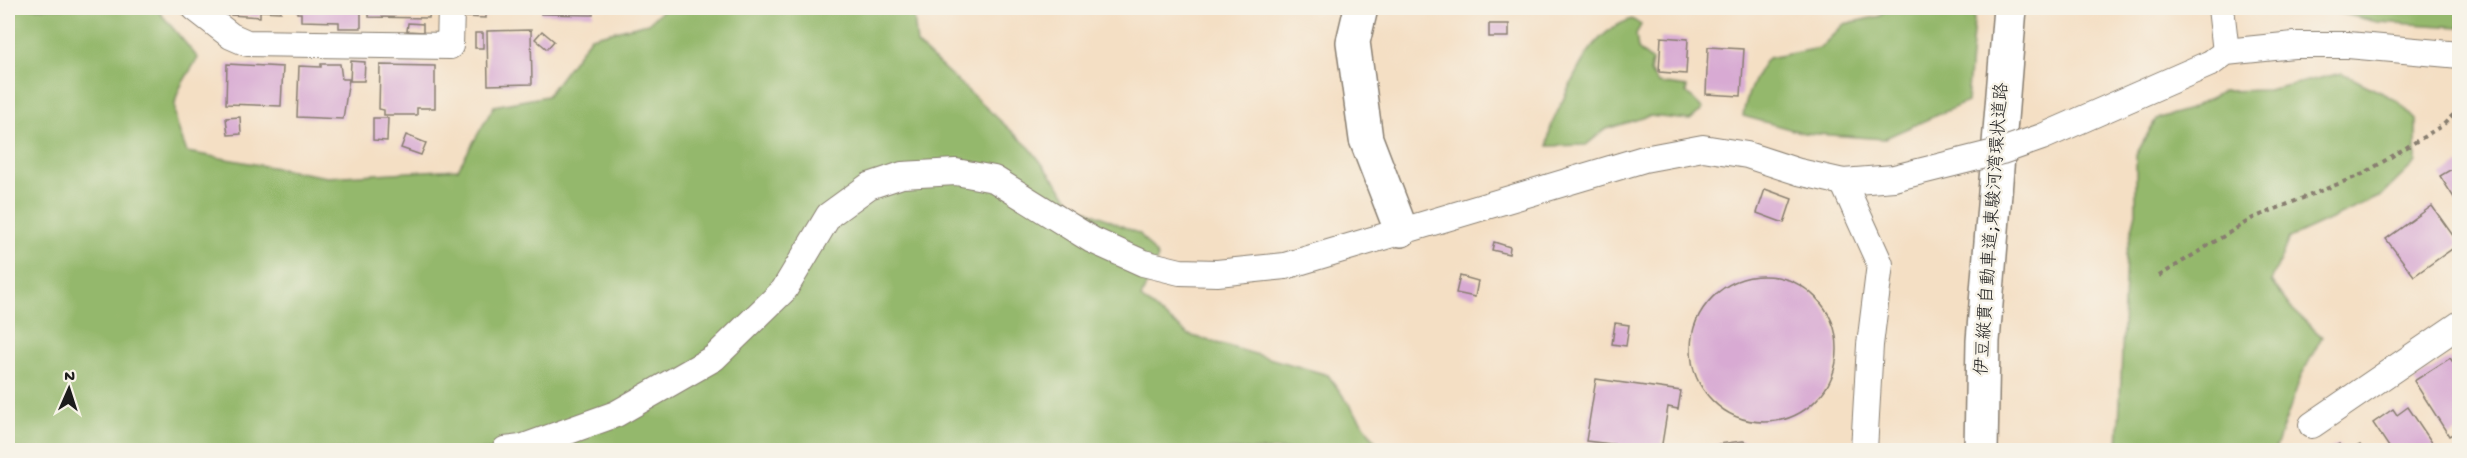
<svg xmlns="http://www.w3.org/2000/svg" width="2467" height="458" font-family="'Gochi Hand','Klee One',sans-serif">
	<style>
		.forest { fill: #94b86c; stroke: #586a44; stroke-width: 1.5 }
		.building { fill: #d8aad3 }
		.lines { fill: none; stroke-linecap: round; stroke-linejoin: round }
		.street-casing { stroke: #887e70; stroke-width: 28 }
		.secondary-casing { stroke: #887e70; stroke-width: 36 }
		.highway-casing { stroke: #887e70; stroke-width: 36 }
		.path { stroke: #887e70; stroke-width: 4; stroke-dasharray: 4.5 4.5; stroke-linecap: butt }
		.street { stroke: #fff; stroke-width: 26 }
		.secondary { stroke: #fff; stroke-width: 33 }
		.highway { stroke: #fff; stroke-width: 33 }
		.street-bridge-casing { stroke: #887e70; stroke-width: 28; stroke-linecap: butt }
		.street-bridge { stroke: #fff; stroke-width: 26 }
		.labels { text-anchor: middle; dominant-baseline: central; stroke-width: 5; stroke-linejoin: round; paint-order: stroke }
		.street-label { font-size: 18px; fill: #1c1c1c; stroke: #f7f3e8 }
	</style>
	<rect width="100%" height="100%" fill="#f7f3e8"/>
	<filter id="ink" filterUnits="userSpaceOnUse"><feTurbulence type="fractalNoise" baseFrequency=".0167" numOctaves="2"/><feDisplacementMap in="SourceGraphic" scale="12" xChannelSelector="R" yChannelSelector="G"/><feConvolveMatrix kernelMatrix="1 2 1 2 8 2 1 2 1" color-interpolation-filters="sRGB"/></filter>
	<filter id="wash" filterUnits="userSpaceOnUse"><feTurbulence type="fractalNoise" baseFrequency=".008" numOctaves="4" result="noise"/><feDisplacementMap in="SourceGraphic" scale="24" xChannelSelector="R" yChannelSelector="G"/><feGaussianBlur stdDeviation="1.35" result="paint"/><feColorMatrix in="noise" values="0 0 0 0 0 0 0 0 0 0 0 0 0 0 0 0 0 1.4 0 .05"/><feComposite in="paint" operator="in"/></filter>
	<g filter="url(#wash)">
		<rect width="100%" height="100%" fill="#f4dfc4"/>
		<g class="forest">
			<path d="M 8,8 L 156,8 L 198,58 C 171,100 168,104 187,152 L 327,177 L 458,169 L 494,106 L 547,96 L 591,37 L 648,23 L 665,8 L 929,8 L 914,17 L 917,44 L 1030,148 L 1073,204 L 1140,234 L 1158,257 L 1141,298 L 1189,335 L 1328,375 L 1382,450 L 8,450 Z"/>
			<path d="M 1885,8 L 1975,8 L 1967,102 L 1883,139 L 1804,133 L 1743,116 C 1746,96 1755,74 1768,58 L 1820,48 L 1844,24 L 1880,16 Z"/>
			<polygon points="2318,8 2459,8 2459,27 2377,22"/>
			<path d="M 1632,19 L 1641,25 L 1636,34 L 1638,49 L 1652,61 L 1650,72 L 1658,83 L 1687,87 L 1686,92 L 1703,109 L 1690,120 L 1649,116 L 1606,129 L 1586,145 L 1548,146 C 1549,125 1554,120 1562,102 C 1579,67 1592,32 1632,19 Z"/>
			<polygon points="2342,73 2398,101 2416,120 2416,162 2381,196 2289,238 2271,282 2290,307 2322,337 2301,376 2275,450 2118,450 2126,254 2136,213 2136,155 2156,119 2190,109 2223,91 2268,90"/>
		</g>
		<g id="blocks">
			<g class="building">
				<polygon points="232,8 281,8 281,12 260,11 260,17 231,15"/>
				<polygon points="297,8 361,8 361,28 339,28 339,22 301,21 301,13 297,13"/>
				<polygon points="369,8 430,8 429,18 369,17"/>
				<polygon points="466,8 486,8 486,18 465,17"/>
				<polygon points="542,8 593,8 593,15 541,14"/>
				<polygon points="408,23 423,24 423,32 407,31"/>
				<rect x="1489" y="24" width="20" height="13"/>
				<polygon points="531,30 532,84 488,85 487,31"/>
				<polygon points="542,31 554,41 547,49 535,39"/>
				<rect x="475" y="33" width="8" height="15"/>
				<polygon points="1661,37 1688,39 1686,74 1659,72"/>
				<polygon points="1708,47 1744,49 1741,96 1706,94"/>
				<polygon points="351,61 365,62 364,81 350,81"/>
				<polygon points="227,64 283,67 281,106 226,104"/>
				<polygon points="321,64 340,64 342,79 349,79 343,119 297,117 299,66 321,67"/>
				<polygon points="380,65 435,66 435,108 417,108 417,115 384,115 384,110 379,109"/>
				<polygon points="240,117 241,134 228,135 226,118"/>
				<polygon points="373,118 388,118 387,141 373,140"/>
				<polygon points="406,135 426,143 421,155 401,148"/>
				<polygon points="2460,164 2460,207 2440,176"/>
				<polygon points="1765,189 1792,199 1784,223 1757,213"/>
				<polygon points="2432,206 2459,244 2414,276 2386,239"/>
				<polygon points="1494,242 1510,247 1509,254 1492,250"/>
				<circle cx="1764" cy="349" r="73"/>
				<polygon points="1460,276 1478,281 1475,297 1456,293"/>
				<polygon points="1615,323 1629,325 1626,346 1612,344"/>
				<polygon points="2450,358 2460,372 2460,430 2449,436 2414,381"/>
				<polygon points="1596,379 1681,391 1678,409 1668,407 1661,450 1586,441"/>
				<polygon points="2408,407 2437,450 2391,450 2373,423 2393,409 2397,415"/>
				<polygon points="1743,441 1772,450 1704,450 1719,444"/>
				<polygon points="2339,444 2342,450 2328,450"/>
				<polygon points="2360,445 2364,450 2350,450"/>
			</g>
		</g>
	</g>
	<g filter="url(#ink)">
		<use href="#blocks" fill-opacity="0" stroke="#887e70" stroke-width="1.5"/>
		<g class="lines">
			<defs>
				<g id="street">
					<polyline points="195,8 231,36 247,43 450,46 451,8"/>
					<polyline points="2221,8 2226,52"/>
					<polyline points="2211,63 2226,52 2294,45 2348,45 2460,55"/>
					<polyline points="1843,182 1880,264 1870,345 1864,450"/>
					<polyline points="2312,425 2460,324"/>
					<polyline points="505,450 521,448 616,414 714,358 784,290 829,215 869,186 902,175 956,172 994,179 1092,240 1143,263 1180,272 1217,273 1285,266 1644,159 1703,148 1747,155 1799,172 1843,182 1894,178"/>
				</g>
				<polyline id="secondary" points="1361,8 1353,42 1366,139 1401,230"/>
				<polyline id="highway" points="1981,450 1983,341 2010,8"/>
			</defs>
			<use href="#street" class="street-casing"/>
			<use href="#secondary" class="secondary-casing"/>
			<use href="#highway" class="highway-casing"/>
			<polyline class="path" points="2159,276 2253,218 2363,174 2443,125 2460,108"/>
			<use href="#street" class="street"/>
			<use href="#secondary" class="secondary"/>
			<use href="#highway" class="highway"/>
			<defs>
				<polyline id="street-bridge" points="1894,178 2002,151 2042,137 2211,63"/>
			</defs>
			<use href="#street-bridge" class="street-bridge-casing"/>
			<use href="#street-bridge" class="street-bridge"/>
		</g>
	</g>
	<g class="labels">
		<g class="street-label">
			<text transform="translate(1993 229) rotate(-86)">伊豆縦貫自動車道;東駿河湾環状道路</text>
		</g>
	</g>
	<rect width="2467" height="458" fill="none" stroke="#f7f3e8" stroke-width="30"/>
	<g transform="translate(69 389) rotate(3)" stroke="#f7f3e8" stroke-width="4.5" paint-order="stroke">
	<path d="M0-4.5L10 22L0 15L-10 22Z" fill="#1c1c1c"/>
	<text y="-9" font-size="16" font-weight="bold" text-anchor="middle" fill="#1c1c1c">N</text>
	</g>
</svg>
